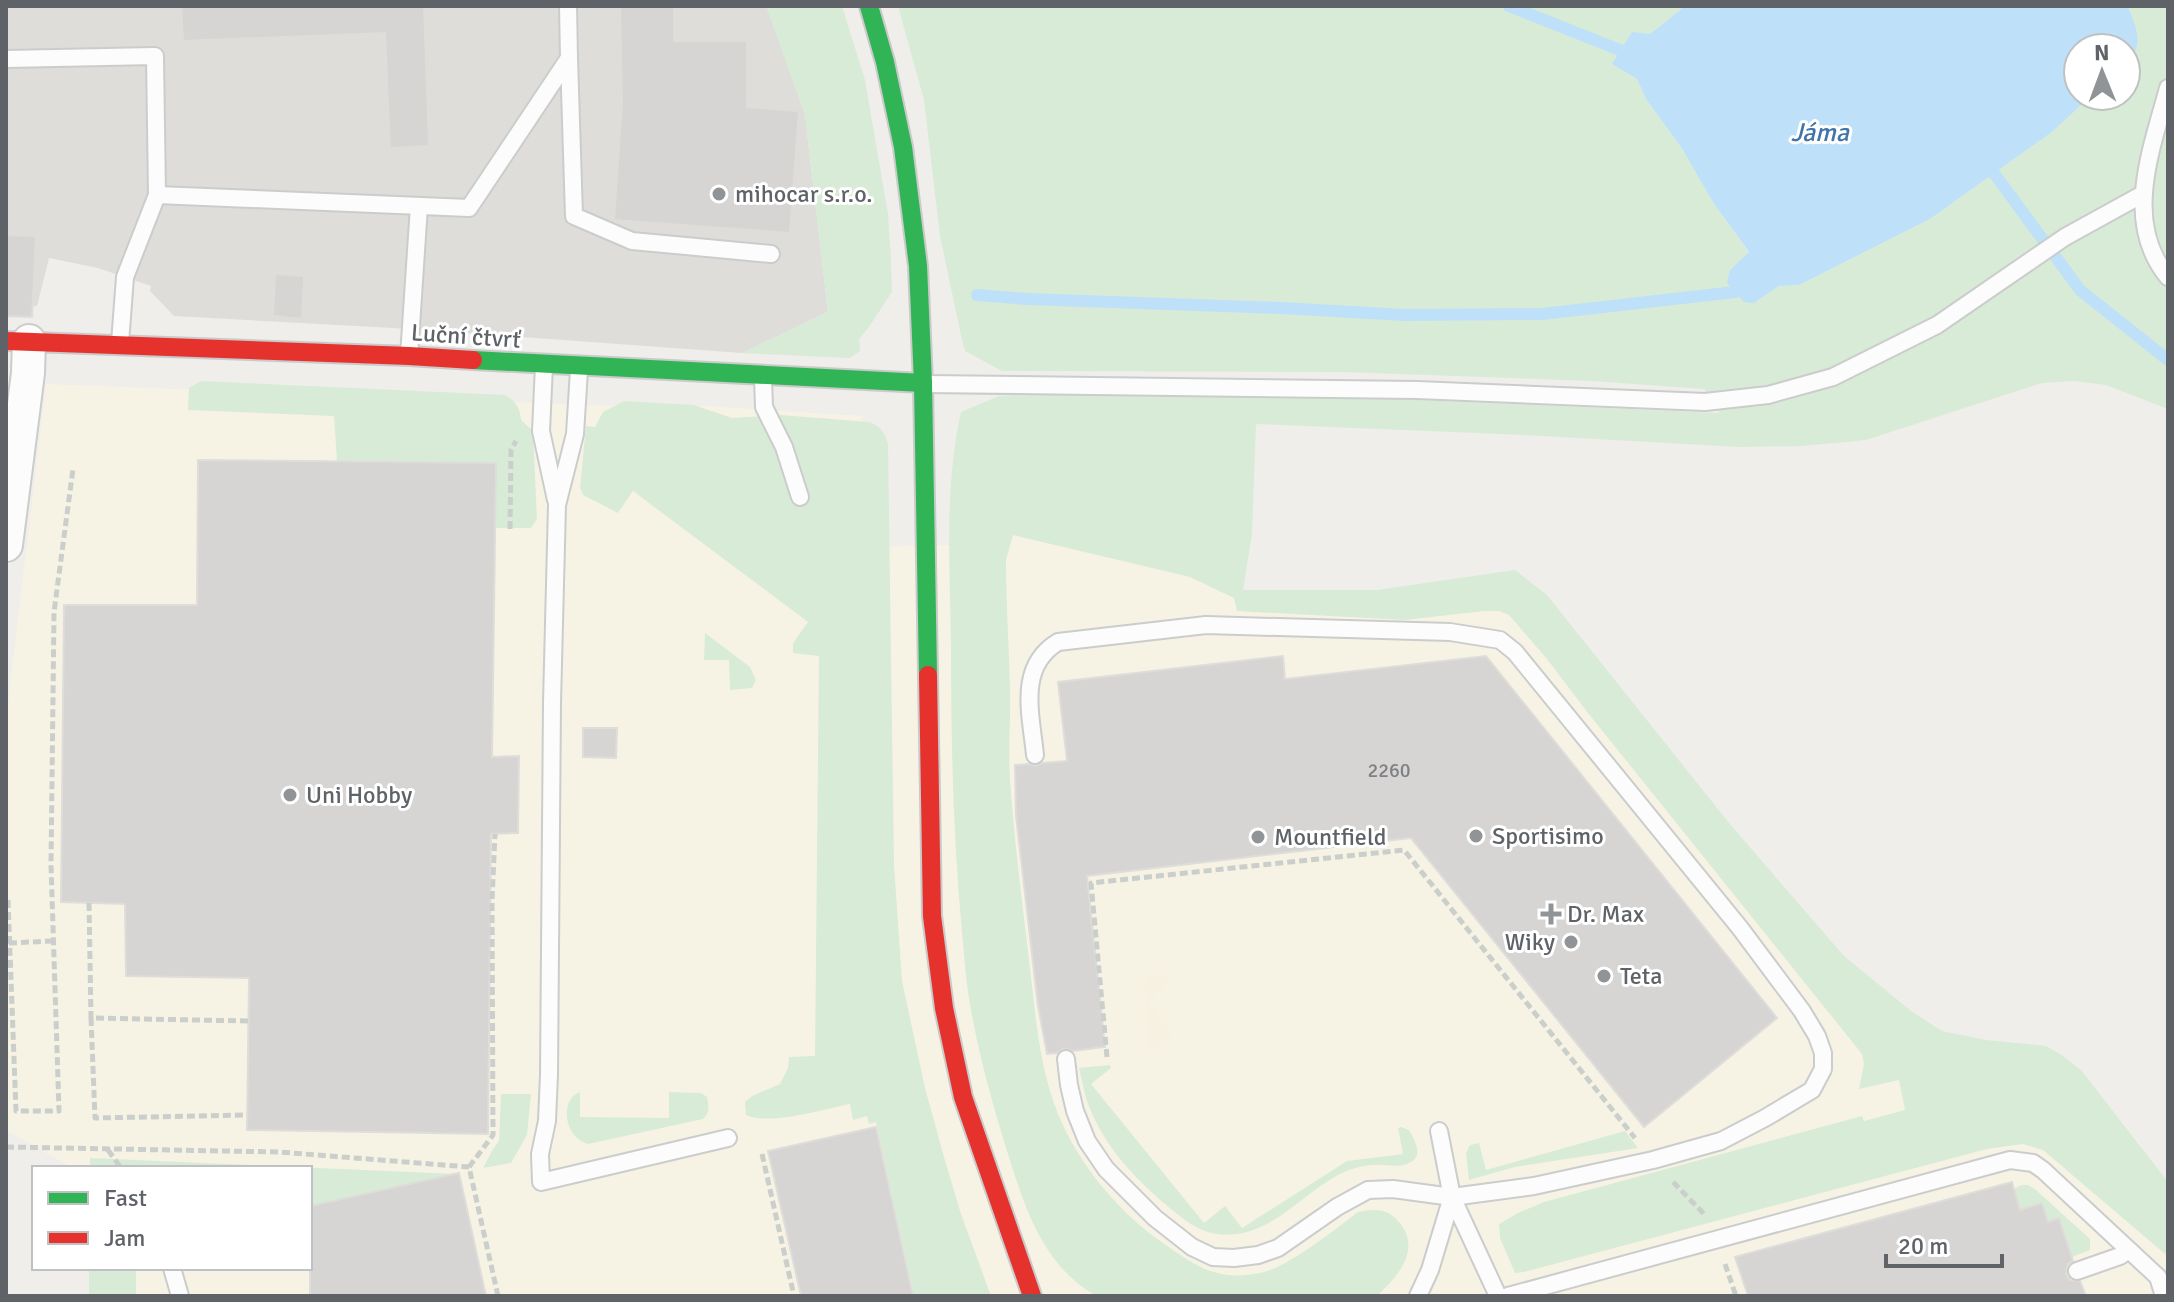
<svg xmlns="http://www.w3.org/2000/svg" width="2174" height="1302" font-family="Signika,sans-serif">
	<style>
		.commercial { fill: #f7f3e4 }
		.industrial { fill: #dfddda }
		.green { fill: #d8ebd6 }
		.sand { fill: #f6f1e1 }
		.water { fill: #bfe0f9 }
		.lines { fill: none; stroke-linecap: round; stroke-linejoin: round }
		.stream { stroke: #bfe0f9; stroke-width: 12 }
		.building { fill: #d6d5d3; stroke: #deddd9; stroke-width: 2 }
		.lane-casing { stroke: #cbcccc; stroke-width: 20 }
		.street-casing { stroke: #cbcccc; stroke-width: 36 }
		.fast-casing { stroke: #cacacb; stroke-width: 22 }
		.jam-casing { stroke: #cacacb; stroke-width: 22 }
		.path { stroke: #cacfcc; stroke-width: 5; stroke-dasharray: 8 4; stroke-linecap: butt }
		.lane { stroke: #fdfcfc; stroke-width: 16 }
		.street { stroke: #fdfcfc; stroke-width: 32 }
		.fast { stroke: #30b455; stroke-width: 18 }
		.jam { stroke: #e5322d; stroke-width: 18 }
		.poi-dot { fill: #919496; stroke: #fff; stroke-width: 3 }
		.labels { text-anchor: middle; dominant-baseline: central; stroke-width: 6; stroke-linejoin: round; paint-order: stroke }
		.number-label { font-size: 20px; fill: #7e8184 }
		.poi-label { font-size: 24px; fill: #5f6368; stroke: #fff; text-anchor: start }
		.street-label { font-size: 24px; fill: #5f6368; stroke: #fff }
		.water-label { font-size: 26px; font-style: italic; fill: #4174aa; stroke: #fff }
	</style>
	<rect width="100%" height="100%" fill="#efeeea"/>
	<polygon class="commercial" points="46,384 613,406 624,401 862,416 873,547 950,545 1005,560 1012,535 1190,575 1242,601 1515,580 1938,1106 2073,1064 2082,1071 2141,1146 2168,1232 2168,1296 90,1296 90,1268 310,1268 310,1168 73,1168 6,1130 6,721"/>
	<polygon class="industrial" points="6,6 769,6 782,38 805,115 828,312 742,353 411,329 174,316 150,291 151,286 98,268 49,258 37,306 6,305"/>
	<g class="green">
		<polygon points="766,6 842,6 865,80 888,214 891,260 892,292 869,327 859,339 860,351 850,358 742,353 828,312 805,115"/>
		<path d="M 898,6 L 1685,6 L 1612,64 L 1637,79 L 1646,99 L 1681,147 L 1714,204 L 1749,253 L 1730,270 L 1757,301 L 1779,286 L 1799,285 L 1930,219 L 2052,132 L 2091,96 L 2126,96 L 2126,65 C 2142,46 2136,27 2128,6 L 2168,6 L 2168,409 L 2106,385 L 2074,381 L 2042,383 L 1866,440 L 1802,446 L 1740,447 L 1525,435 L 1256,424 L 1252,534 L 1243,590 L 1377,590 L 1515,570 L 1547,595 L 1729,823 L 1844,956 L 1911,1011 L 1942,1031 L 1986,1040 L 2046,1046 L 2063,1056 L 2082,1071 L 2168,1182 L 2168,1248 L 2165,1254 L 2043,1150 L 2023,1144 L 1987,1149 L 1524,1272 L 1515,1273 L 1500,1238 L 1499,1224 L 1518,1213 L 1544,1202 L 1862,1116 L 1864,1121 L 1905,1110 L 1899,1080 L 1859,1089 L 1864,1064 L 1862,1054 L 1588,713 L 1547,659 L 1515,622 L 1509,615 L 1499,611 L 1484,611 L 1405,620 L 1237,611 L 1234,598 L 1190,577 L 1013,535 L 1006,560 C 1006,603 1009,645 1010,687 C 1011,718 1008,748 1010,779 C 1014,839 1022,900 1029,960 C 1035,1008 1038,1058 1054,1103 C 1072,1156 1115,1209 1160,1241 C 1195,1265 1215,1282 1260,1273 C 1291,1266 1332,1231 1358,1212 C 1374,1209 1387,1208 1398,1221 C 1423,1249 1398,1276 1377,1296 L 1097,1296 C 1043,1267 1024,1206 1007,1151 C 991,1099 976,1045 968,992 C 965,972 964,952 962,932 C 953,837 951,742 951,647 C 950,570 944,488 961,412 L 999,396 L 1092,393 L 1396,399 L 1720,413 L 1704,389 L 1592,381 L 1342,372 L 1002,371 L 965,351 L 962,340 L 940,236 L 924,100 Z"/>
		<path d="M 201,381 L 505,395 C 516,401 520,408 521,420 L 533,431 L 537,519 L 531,528 L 495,528 L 495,463 L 337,461 L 334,416 L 188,410 L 189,388 Z"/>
		<path d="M 624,401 L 694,405 L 732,418 L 781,415 L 869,422 C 881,426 885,433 888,444 L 894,865 L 902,981 L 925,1088 L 944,1157 L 961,1214 L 991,1296 L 914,1296 L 876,1122 L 869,1124 L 867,1116 L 853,1120 L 850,1104 C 825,1109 768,1126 746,1115 L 745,1102 L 752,1096 L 780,1084 L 788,1068 L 789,1057 L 815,1056 L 819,656 L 793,653 L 793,643 L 808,622 L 633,491 L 618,513 L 583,495 L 580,488 L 586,426 L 595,427 L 603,412 Z"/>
		<polygon points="705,633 750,667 756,680 752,688 730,690 729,660 704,660"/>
		<path d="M 1110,1065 L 1111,1068 L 1091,1084 L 1204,1223 L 1225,1206 L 1242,1228 L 1347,1161 L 1403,1154 L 1398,1128 L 1401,1127 L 1409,1130 C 1414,1140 1424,1154 1411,1162 C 1401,1169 1386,1164 1375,1165 C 1363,1165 1350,1169 1340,1174 C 1299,1195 1268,1241 1217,1234 C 1196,1231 1181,1217 1165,1204 C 1132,1176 1104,1145 1088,1104 C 1084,1093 1082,1080 1079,1068 Z"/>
		<path d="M 580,1092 L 580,1117 L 669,1118 L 669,1092 L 701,1093 L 707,1097 C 709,1107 710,1112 703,1119 L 588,1144 C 564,1138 559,1099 580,1092 Z"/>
		<polygon points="501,1094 531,1094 527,1135 511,1163 483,1168 493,1149 499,1141"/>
		<polygon points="1625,1131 1638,1148 1515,1167 1469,1180 1466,1153 1470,1145 1479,1143 1486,1170"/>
		<polygon points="90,1158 457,1174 310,1207 310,1168 90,1168"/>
		<polygon points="2021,1185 2028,1185 2036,1190 2090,1239 2090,1250 2072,1257 2059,1218 2026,1229 2014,1189"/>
		<rect x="89" y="1268" width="47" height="28"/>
	</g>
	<polygon class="sand" points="1159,973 1168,982 1148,1002 1171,1035 1151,1050 1148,1045 1145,983 1147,978"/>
	<path class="water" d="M 1685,6 L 2128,6 C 2137,31 2145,43 2126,65 L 2126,48 L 2078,48 L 2078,96 L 2091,96 L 2052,132 L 1930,219 L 1799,285 L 1779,286 L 1754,303 L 1744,302 L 1727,283 L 1730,270 L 1749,252 L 1714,204 L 1681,147 L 1646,99 L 1637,79 L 1612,64 L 1632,32 L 1650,34 Z"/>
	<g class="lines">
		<g class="stream">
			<polyline points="1509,6 1620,50 1633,52"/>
			<polyline points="1985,161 2080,290 2168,360"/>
			<polyline points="977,295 1027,299 1282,308 1404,315 1542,314 1735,292 1748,282"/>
		</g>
	</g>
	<g class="building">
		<polygon points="181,6 424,6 429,146 390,148 385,33 183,41"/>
		<polygon points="620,6 674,6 674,41 747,41 747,107 799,111 790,233 614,220 622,103"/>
		<polygon points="6,235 36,236 32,317 6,316"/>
		<polygon points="275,274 304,276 302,319 273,316"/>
		<polygon points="198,460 496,463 492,757 519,756 518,833 491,834 488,1134 247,1130 249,978 126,976 125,904 61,902 64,605 197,605"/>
		<polygon points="1283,656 1285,679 1486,656 1777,1018 1644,1127 1411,838 1087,876 1105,1047 1073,1051 1064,1048 1057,1053 1047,1054 1038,1006 1016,816 1015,765 1029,764 1036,766 1042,763 1067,761 1058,682"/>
		<polygon points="583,728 617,728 616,758 583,757"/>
		<polygon points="876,1127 913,1296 801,1296 768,1151"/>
		<polygon points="459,1173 486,1296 310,1296 310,1206"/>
		<polygon points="2012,1182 2020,1210 2042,1203 2048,1222 2059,1218 2073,1261 2068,1264 2066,1274 2070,1280 2080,1281 2086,1296 1748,1296 1735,1257"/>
	</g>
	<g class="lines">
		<defs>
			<g id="lane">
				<polyline points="569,58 574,216 632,241 771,254"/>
				<polyline points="6,59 155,56 157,195 125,277 120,343"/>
				<path d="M 2168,88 C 2152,148 2122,222 2168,277"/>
				<polyline points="157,195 469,208 569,58 568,6"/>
				<polyline points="409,356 419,206"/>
				<polyline points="544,365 541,431 556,500"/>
				<polyline points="579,370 575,434 557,505 552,703 549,1075 547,1121 540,1154 541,1182 728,1138"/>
				<polyline points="763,378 764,407 784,447 800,497"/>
				<polyline points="926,384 1417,390 1705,402 1768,395 1833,377 1937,325 2065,237 2143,194"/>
				<path d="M 1035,755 C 1031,714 1017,667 1058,642 L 1206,625 L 1450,632 L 1500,640 L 1515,652 L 1740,928 L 1802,1011 L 1817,1036 L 1823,1053 L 1823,1069 L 1812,1090 L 1765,1118 L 1721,1141 L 1653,1160 L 1534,1186 L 1452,1197 L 1393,1189 L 1368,1190 L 1337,1207 L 1278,1248 L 1258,1255 L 1234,1258 L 1213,1257 L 1192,1247 L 1155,1218 L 1106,1169 L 1087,1141 L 1075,1111 L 1069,1085 L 1066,1059"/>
				<polyline points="1439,1131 1452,1197 1498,1296"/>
				<polyline points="172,1268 180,1296"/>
				<polyline points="2077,1271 2120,1256 2128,1250"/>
				<polyline points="1418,1296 1430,1270 1452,1197"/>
				<polyline points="1508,1296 2010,1160 2033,1163 2043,1170 2158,1277 2164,1296"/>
			</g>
			<polyline id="street" points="6,545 28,373 29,341"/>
			<g id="fast">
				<polyline points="869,6 885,62 903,147 918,266 923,383 928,675"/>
				<polyline points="473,360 923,383"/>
			</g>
			<g id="jam">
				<polyline points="6,341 409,356 473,360"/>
				<polyline points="928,675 932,916 944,1008 963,1097 1032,1296"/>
			</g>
		</defs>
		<use href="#lane" class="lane-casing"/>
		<use href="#street" class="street-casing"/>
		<use href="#fast" class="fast-casing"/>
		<use href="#jam" class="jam-casing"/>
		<g class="path">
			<polyline points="510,529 511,450 516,441"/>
			<polyline points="8,900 16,1111 59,1111 51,865 54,612 73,469"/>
			<polyline points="89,903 91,1018 248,1021"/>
			<polyline points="9,943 53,941"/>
			<polyline points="91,1018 95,1118 247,1115"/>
			<polyline points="1107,1057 1091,883 1404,850 1635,1138"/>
			<polyline points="6,1147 279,1152 469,1167 498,1296"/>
			<polyline points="108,1150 121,1168"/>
			<polyline points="762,1154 794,1296"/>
			<polyline points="469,1167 493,1135 492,901 495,834"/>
			<polyline points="1673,1182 1705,1215"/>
			<polyline points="1725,1264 1736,1296"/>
		</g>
		<use href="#lane" class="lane"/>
		<use href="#street" class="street"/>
		<use href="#fast" class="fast"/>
		<use href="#jam" class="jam"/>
	</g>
	<g class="poi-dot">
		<circle cx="719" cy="194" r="8"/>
		<circle cx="290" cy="795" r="8"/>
		<circle cx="1476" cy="836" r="8"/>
		<circle cx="1258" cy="837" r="8"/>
		<path d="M1547 902h8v8h8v8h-8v8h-8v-8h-8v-8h8z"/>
		<circle cx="1571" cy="942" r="8"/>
		<circle cx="1604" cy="976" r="8"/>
	</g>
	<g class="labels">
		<g class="number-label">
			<text x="1389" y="770">2260</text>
		</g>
		<g class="poi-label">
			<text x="735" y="194">mihocar s.r.o.</text>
			<text x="306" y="795">Uni Hobby</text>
			<text x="1492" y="836">Sportisimo</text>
			<text x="1274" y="837">Mountfield</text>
			<text x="1567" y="914">Dr. Max</text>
			<text x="1555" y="942" text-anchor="end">Wiky</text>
			<text x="1620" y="976">Teta</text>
		</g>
		<g class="street-label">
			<text transform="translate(466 336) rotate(4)">Luční čtvrť</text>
		</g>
		<g class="water-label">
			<text x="1820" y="133">Jáma</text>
		</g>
	</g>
	<rect width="2174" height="1302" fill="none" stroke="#5f6368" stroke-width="16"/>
	<rect x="32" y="1166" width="280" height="104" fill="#ffffff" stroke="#bfc1c3" stroke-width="2"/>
	<rect x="48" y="1192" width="40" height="12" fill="#30b455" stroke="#bfc1c3" stroke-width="2"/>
	<text x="104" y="1206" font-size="24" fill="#5f6368">Fast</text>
	<rect x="48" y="1232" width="40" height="12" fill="#e5322d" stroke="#bfc1c3" stroke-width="2"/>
	<text x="104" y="1246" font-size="24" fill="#5f6368">Jam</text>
	<g transform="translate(2102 72) rotate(359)"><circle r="38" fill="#ffffff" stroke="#bfc1c3" stroke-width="2"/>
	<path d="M0-6L14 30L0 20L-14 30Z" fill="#919496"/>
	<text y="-12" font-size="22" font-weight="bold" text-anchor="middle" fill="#5f6368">N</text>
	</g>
	<path d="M1886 1254v12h116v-12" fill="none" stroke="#5f6368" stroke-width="4"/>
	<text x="1898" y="1254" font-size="24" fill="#5f6368" stroke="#ffffff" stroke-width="6" paint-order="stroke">20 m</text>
</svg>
